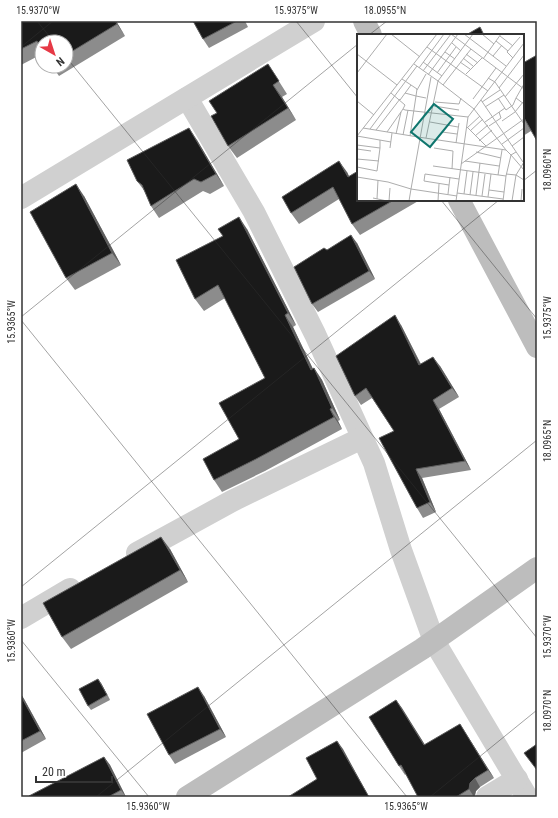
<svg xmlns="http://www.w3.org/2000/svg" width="558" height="818" font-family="'Roboto Condensed',sans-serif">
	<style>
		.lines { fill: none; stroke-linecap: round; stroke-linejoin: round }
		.street { stroke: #d0d0d0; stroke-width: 22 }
		.secondary { stroke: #bdbdbd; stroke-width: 22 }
		.wall { fill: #8c8c8c }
		.shaded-wall { fill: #5f5f5f }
		.building { fill: #1a1a1a; stroke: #5f5f5f }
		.ticks { fill: none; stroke: #333; stroke-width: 1; stroke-opacity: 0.45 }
		.inset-road { fill: none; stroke: #adadad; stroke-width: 1 }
		.view { fill: #0f766e; fill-opacity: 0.15; stroke: #0f766e; stroke-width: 2 }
		.inset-edge { fill: none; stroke: #333; stroke-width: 2 }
		.neatline { fill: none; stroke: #333; stroke-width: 1.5 }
		.ticks-label { font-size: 10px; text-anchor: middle; fill: #333 }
	</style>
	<rect width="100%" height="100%" fill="#fff"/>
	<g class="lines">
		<g class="street">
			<polyline points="187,98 254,212 315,334 374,463 401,550 434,641 527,797"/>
			<polyline points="21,198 314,21"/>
			<polyline points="137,553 232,501 362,438"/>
			<polyline points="21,618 70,589"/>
			<polyline points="487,797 517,779"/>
		</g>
		<g class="secondary">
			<polyline points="364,21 371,35"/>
			<polyline points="459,200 537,347"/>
			<polyline points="187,797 422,649 537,568"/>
		</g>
	</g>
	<g class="wall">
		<polygon points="21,21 116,21 125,36 59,76 52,66 66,66 66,42 42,42 42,54 21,65"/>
		<polygon points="193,21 245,21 248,27 209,48 203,39"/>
		<polygon points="523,63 531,131 523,136"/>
		<polygon points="268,64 287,94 282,97 296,120 237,158 228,146 217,113"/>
		<polygon points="197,140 224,186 210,194 203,191 159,218 151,206 146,193 137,181"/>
		<polygon points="347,172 358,200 420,200 360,235 352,224 339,199 299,224 291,213"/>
		<polygon points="84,196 121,265 75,290 66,278"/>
		<polygon points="247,229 296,325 293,327 313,369 314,368 322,380 340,420 338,421 342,429 265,471 222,492 214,480 239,439 265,378 225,298 204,311 195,299"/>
		<polygon points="357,243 375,279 318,312 312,304 327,250"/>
		<polygon points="401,325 421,364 440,366 459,397 439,409 471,470 422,478 436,512 423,518 417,508 394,431 372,398 361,405 355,396"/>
		<polygon points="170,549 188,582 71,649 62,637"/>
		<polygon points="101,683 110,700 91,710 88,706"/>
		<polygon points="21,694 24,699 46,739 21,753"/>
		<polygon points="204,696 226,737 175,764 169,755"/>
		<polygon points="396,700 425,745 460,724 465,732 494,778 480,787 476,791 475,797 418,797 406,774 405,775 399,766"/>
		<polygon points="104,757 110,765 126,797 30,797"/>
	</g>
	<g class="shaded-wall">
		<polygon points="115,21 116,21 125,36"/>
		<polygon points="273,85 282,97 296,120 288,108"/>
		<polygon points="189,128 197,140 224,186 216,174"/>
		<polygon points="339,161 347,172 355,188 348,177"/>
		<polygon points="76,184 84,196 121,265 112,253"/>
		<polygon points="239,217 247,229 296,325 288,313"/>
		<polygon points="351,235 357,243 375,279 369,271"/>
		<polygon points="285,315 293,327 319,382 311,370"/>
		<polygon points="395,315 401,325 426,375 419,365"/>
		<polygon points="433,357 440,366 459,397 452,388"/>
		<polygon points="314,368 322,380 340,420 332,408"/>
		<polygon points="433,400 439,409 471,470 465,461"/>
		<polygon points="330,409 338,421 342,429 334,417"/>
		<polygon points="416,469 422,478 436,512 430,502"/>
		<polygon points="161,537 170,549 188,582 180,570"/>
		<polygon points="98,679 101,683 110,700 107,695"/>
		<polygon points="198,687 204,696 226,737 220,729"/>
		<polygon points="21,694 24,699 46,739 40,731 21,696"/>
		<polygon points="396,700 402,708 430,753 424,745"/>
		<polygon points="460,724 465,732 494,778 488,770"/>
		<polygon points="337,741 343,749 369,797 363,788"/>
		<polygon points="104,757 110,765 126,797 121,790"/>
		<polygon points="475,778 480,787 476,791 474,797 469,789 470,783"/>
	</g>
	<g class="building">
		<polygon points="21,21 115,21 117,24 66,55 66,42 42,42 42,49 37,41 21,49"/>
		<polygon points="193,21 237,21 203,39"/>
		<polygon points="480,27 484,35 466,35"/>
		<polygon points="537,55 537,141 523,116 523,63"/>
		<polygon points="268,64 279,81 273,85 288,108 228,146 211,116 217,113 209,101"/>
		<polygon points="189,128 216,174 201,182 194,179 151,206 142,185 137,181 127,160"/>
		<polygon points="339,161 348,177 358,171 358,200 394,200 352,224 333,187 291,213 282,197"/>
		<polygon points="76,184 112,253 66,278 30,212"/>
		<polygon points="239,217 288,313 285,315 311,370 314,368 332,408 330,409 334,417 256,459 214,480 203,459 239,439 219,403 265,378 218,285 195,299 176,260 223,236 218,229"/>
		<polygon points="351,235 369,271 312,304 294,267 324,248 327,250"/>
		<polygon points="395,315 419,365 433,357 452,388 433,400 465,461 416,469 430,502 417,508 379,438 394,431 366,388 355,396 336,356"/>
		<polygon points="161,537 180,570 62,637 43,603"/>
		<polygon points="98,679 107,695 88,706 79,689"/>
		<polygon points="198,687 220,729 169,755 147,714"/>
		<polygon points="21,696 40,731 21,741"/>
		<polygon points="396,700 424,745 460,724 488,770 475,778 470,783 469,789 456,797 418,797 401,765 399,766 369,717"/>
		<polygon points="337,741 369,797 288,797 317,779 306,758"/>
		<polygon points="537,744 537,770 524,753"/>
		<polygon points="104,757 121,790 108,797 30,797 29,796"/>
	</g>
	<path class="ticks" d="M 37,21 L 54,42M 296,21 L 358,98M 369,35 L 387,21M 21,47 L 53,21M 66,57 L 537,638M 523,181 L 537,170M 441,200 L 537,319M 21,317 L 358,44M 21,320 L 407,797M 21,587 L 499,200M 21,640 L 149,797M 96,797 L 537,440M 430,797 L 537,710"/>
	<g transform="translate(357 34)">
		<rect width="167" height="167" fill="#fff"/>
		<path class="inset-road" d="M 34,0 L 63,23M 94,0 L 167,55M 107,0 L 149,32M 125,0 L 137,10M 143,2 L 156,12M 139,7 L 151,17M 95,9 L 104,17M 70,13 L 131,57M 88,18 L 98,25M 0,20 L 40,51M 109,20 L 121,29M 136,22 L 145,11M 106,24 L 116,32M 156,24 L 150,18 L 163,3M 126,25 L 144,0M 66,28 L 85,42M 103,28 L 113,35M 57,30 L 81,47 L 116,0M 62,34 L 87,0M 66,37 L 94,0M 0,39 L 30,0M 80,39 L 99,13M 109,40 L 125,24M 71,41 L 101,0M 74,43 L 54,155 L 100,162M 131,44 L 138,48 L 167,90M 45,45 L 60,55 L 59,62 L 69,64M 167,50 L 159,64 L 167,70M 86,51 L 114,15M 142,54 L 167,21M 60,56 L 69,40M 34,59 L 48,71 L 46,75 L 48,76 L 111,83M 48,59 L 59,62 L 53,102M 148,63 L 167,40M 141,64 L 149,76 L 156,71 L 159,64M 116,65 L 139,34M 43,66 L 54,51M 124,66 L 166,128M 0,67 L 17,81M 78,68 L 102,70 L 104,64M 125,68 L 143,56M 77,72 L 102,76M 128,73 L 147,61M 145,87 L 158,78 L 166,68M 73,88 L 101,93M 128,88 L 148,74M 132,92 L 144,84 L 142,78M 110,93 L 129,112M 6,94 L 61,103 L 149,116 L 117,75 L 81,47 L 69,104M 110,94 L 123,82M 13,95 L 60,32M 19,96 L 43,65M 113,97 L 126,85M 30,98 L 46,75M 85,98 L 100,100M 39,100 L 44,78M 46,101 L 51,76M 0,102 L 80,0M 0,102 L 34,108M 118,102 L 131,91M 122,107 L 135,96M 99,109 L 102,89M 145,110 L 167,94M 0,111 L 23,114 L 23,106M 155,112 L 167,103M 33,114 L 35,99M 77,114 L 96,117 L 95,135M 0,115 L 14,117M 119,118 L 144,124M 159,118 L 154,121 L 167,136M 0,125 L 22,127M 108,127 L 142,132M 104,130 L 167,85M 76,132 L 149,142 L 146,167M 0,133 L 20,137 L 23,114M 149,140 L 159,141 L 167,146M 141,141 L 145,116M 149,142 L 154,121 L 149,116M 0,143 L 31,148 L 54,155 L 52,167M 92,151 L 67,147 L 68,140 L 102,145M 132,156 L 147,158M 100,159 L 146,165M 91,160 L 93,143M 107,160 L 110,137M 113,161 L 116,138M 119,161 L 123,129M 125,162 L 128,140M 131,163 L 134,140M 16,164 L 30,167M 20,165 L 21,146M 32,167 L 33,154M 81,167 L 82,150M 99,167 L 111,83 L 167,9M 155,167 L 159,141 L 167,128M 164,167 L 165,155"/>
		<path class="view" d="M 77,70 L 96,85 L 73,113 L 54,98 Z"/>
		<rect width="167" height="167" class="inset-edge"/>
	</g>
	<rect width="558" height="818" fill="none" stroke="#ffffff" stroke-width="44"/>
	<g transform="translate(54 54) rotate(141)"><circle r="19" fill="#ffffff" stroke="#adadad"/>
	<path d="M0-3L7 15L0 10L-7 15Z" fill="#e63946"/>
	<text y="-6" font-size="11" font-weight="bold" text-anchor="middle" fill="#333333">N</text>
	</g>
	<path d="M36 776v6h76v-6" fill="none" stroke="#333333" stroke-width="2"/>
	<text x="42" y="776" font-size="12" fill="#333333" stroke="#ffffff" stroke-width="3" paint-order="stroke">20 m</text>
	<rect x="22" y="22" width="514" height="774" class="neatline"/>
	<g class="ticks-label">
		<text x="38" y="14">15.9370°W</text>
		<text x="296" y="14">15.9375°W</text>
		<text x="385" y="14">18.0955°N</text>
		<text transform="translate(547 170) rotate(-90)" y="4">18.0960°N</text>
		<text transform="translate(547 318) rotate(-90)" y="4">15.9375°W</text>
		<text transform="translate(11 322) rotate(-90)" y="4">15.9365°W</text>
		<text transform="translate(547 441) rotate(-90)" y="4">18.0965°N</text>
		<text transform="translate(547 637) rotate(-90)" y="4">15.9370°W</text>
		<text transform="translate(11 641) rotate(-90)" y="4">15.9360°W</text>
		<text transform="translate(547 711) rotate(-90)" y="4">18.0970°N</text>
		<text x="148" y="810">15.9360°W</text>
		<text x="406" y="810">15.9365°W</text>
	</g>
</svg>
